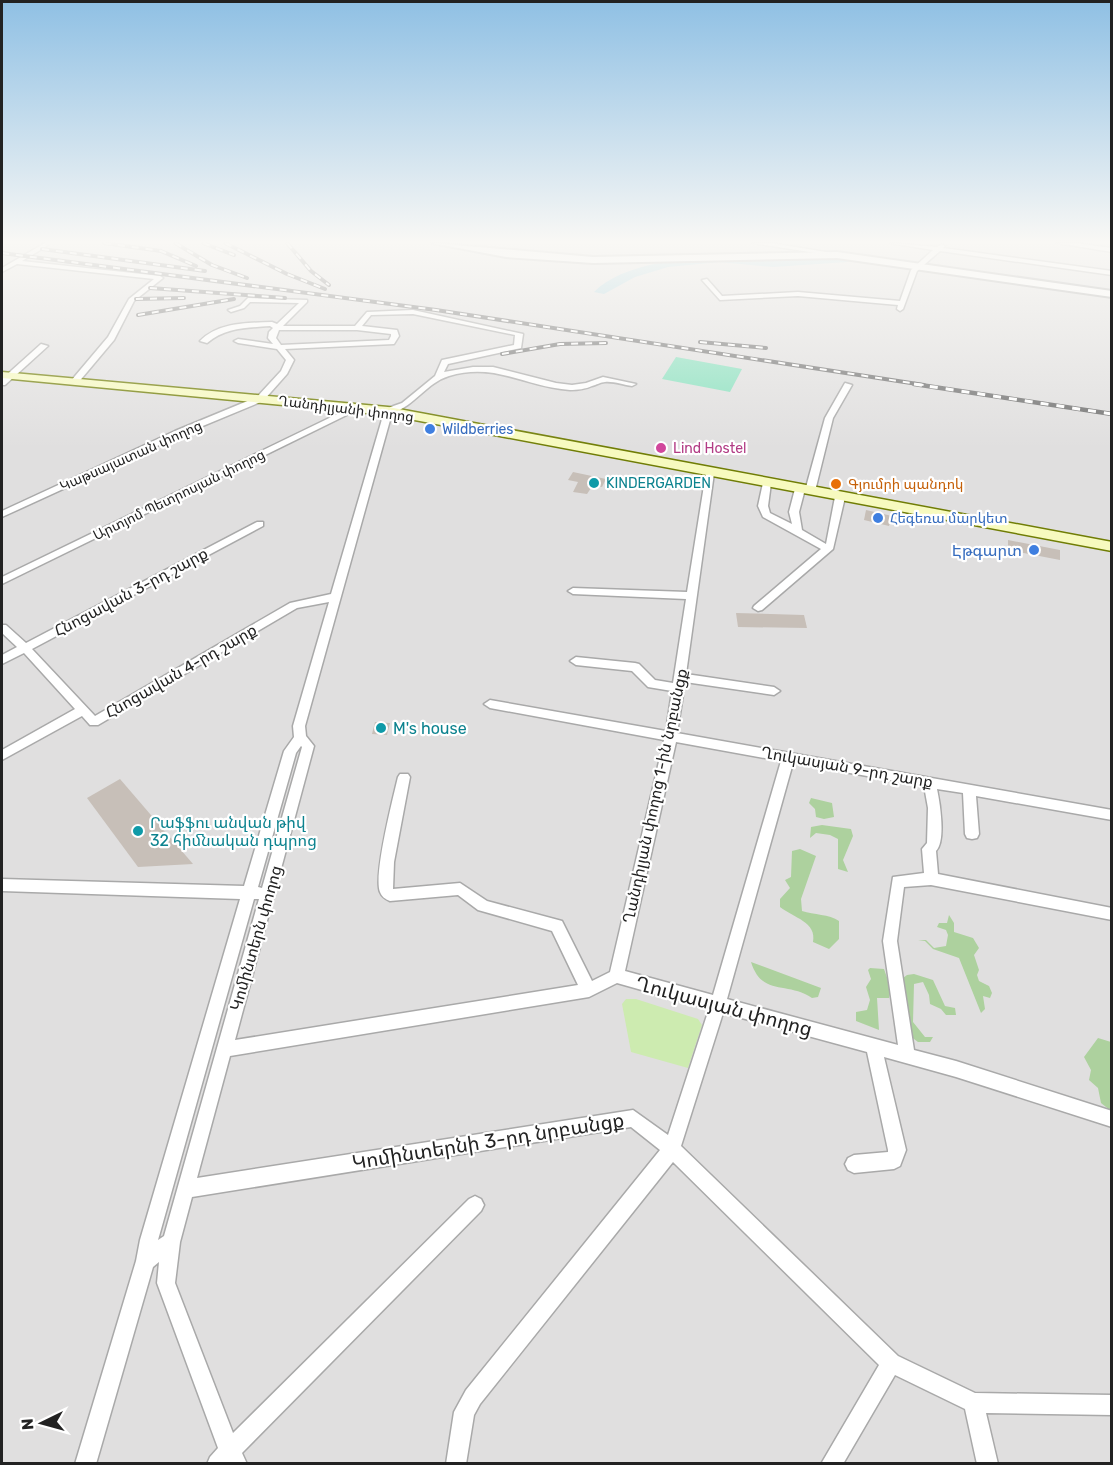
<svg xmlns="http://www.w3.org/2000/svg" width="1113" height="1465" font-family="Rubik,'Noto Sans Armenian',sans-serif">
	<style>
		.residential { fill: #e0dfdf }
		.grass { fill: #cdebb0 }
		.forest { fill: #add19e }
		.pitch { fill: #88e0be }
		.lines { fill: none; stroke-linecap: round; stroke-linejoin: round }
		.river { fill: #aad3df; fill-rule: evenodd }
		.building { fill: #c7bfb8 }
		.minor-casing { stroke: #a9a9a9; stroke-width: 3 }
		.tertiary-casing { stroke: #a9a9a9; stroke-width: 4 }
		.secondary-casing { stroke: #707d05; stroke-width: 3 }
		.minor { fill: #fff; fill-rule: evenodd }
		.tertiary { fill: #fff; fill-rule: evenodd }
		.secondary { fill: #f7fabf; fill-rule: evenodd }
		.rail-far1-casing { stroke: #707070; stroke-width: 4 }
		.rail-casing { stroke: #707070; stroke-width: 4.5 }
		.rail-far1 { stroke: #fff; stroke-width: 2; stroke-dasharray: 7; stroke-linecap: butt }
		.rail { stroke: #fff; stroke-width: 3; stroke-dasharray: 8; stroke-linecap: butt }
		.shop-dot { fill: #3f7fe0; stroke: #fff; stroke-width: 2 }
		.hotel-dot { fill: #d1479c; stroke: #fff; stroke-width: 2 }
		.culture-dot { fill: #0f9aa8; stroke: #fff; stroke-width: 2 }
		.food-dot { fill: #e8710a; stroke: #fff; stroke-width: 2 }
		.labels { text-anchor: middle; dominant-baseline: central; stroke-width: 4.5; stroke-linejoin: round; paint-order: stroke }
		.far-street-label { font-size: 14px; fill: #222; stroke: #fff }
		.far-shop-label { font-size: 14px; fill: #366cbe; stroke: #fff; text-anchor: start }
		.far-hotel-label { font-size: 14px; fill: #b23c85; stroke: #fff; text-anchor: start }
		.far-culture-label { font-size: 14px; fill: #0d838f; stroke: #fff; text-anchor: start }
		.far-food-label { font-size: 14px; fill: #c56008; stroke: #fff; text-anchor: start }
		.shop-label { font-size: 16px; fill: #366cbe; stroke: #fff; text-anchor: end }
		.street-label { font-size: 16px; fill: #222; stroke: #fff }
		.culture-label { font-size: 16px; fill: #0d838f; stroke: #fff; text-anchor: start }
		.near-street-label { font-size: 20px; fill: #222; stroke: #fff }
	</style>
	<rect width="100%" height="100%" fill="#f2efe9"/>
	<rect class="residential" x="2" y="243" width="1109" height="1220"/>
	<polygon class="grass" points="626,999 636,999 698,1019 702,1025 688,1068 631,1052 622,1004"/>
	<g class="forest">
		<polygon points="811,798 832,803 834,817 824,819 816,817 815,809 809,803"/>
		<polygon points="822,825 851,829 853,836 843,860 848,872 838,869 838,839 830,835 816,833 810,838 811,827"/>
		<path d="M 800,849 L 816,856 L 801,899 L 802,911 C 814,915 829,914 839,921 L 839,939 L 829,949 L 813,942 C 817,922 794,918 780,907 L 780,899 L 790,888 L 785,880 L 791,877 L 792,851 Z"/>
		<polygon points="949,915 954,923 954,932 973,938 979,948 974,955 979,970 977,975 979,981 989,986 992,993 990,998 983,996 985,1009 981,1013 959,958 933,949 925,941 918,940 926,940 934,948 946,946 948,935 946,930 937,927 939,923 947,923"/>
		<path d="M 751,962 L 821,988 L 818,997 L 812,998 C 787,981 762,997 751,962 Z"/>
		<polygon points="870,968 884,969 891,989 889,998 877,998 879,1030 856,1021 856,1012 867,1010 870,1000 866,987 871,979 868,970"/>
		<polygon points="914,974 933,980 945,1006 955,1008 956,1015 946,1015 941,1009 930,1004 929,995 923,982 914,984 913,1022 925,1037 933,1037 930,1042 918,1042 910,1036 899,981 907,975"/>
		<polygon points="1098,1038 1111,1042 1111,1111 1101,1103 1098,1088 1089,1080 1091,1070 1084,1057"/>
	</g>
	<polygon class="pitch" points="676,357 742,369 730,392 662,379"/>
	<g class="lines">
		<path class="river" d="M 719,256 L 773,261 L 847,256 L 853,259 L 847,262 L 773,267 L 719,262 L 668,267 L 635,277 L 604,294 L 594,292 C 623,263 681,259 719,256 Z"/>
	</g>
	<g class="building">
		<polygon points="573,472 606,479 602,487 593,485 587,494 573,492 578,482 568,480"/>
		<polygon points="866,510 892,516 889,526 864,520"/>
		<polygon points="1008,540 1060,550 1060,560 1008,550"/>
		<polygon points="736,613 804,615 807,628 738,627"/>
		<polygon points="375,722 390,723 387,735 372,734"/>
		<polygon points="120,779 193,864 138,867 87,798"/>
	</g>
	<g class="lines">
		<defs>
			<g id="minor">
				<polygon points="45,243 47,246 22,261 160,276 163,278 134,301 114,340 77,384 74,384 70,382 108,337 129,299 154,279 17,264 2,272 2,268"/>
				<polygon points="753,243 771,243 838,254 835,256"/>
				<polygon points="890,243 937,247 942,244 945,246 943,248 1112,271 1112,275 940,251 917,271 903,309 900,311 897,309 898,305 798,296 720,300 702,280 707,279 722,296 798,292 900,301 911,270 933,250"/>
				<polygon points="1057,243 1075,243 1112,248 1112,252"/>
				<path d="M 248,298 L 307,300 L 307,302 L 283,326 L 355,326 L 367,312 L 413,310 L 523,334 L 521,348 L 448,364 L 444,372 L 473,367 L 493,367 L 556,383 L 572,385 L 586,383 L 603,377 L 636,384 L 632,386 C 624,385 613,381 605,382 C 601,382 596,385 592,386 C 586,389 577,390 570,390 C 525,387 496,362 449,376 C 426,383 415,406 392,413 L 305,726 L 306,736 L 314,746 L 235,1040 L 578,985 L 552,931 L 478,910 L 458,895 L 390,901 C 385,899 382,897 380,892 C 373,876 393,798 398,777 L 400,774 L 408,774 L 410,777 L 394,862 L 393,889 L 460,883 L 487,901 L 562,921 L 592,981 L 610,972 L 664,740 L 490,708 L 484,704 L 490,700 L 666,731 L 672,691 L 648,687 L 632,671 L 576,665 L 570,661 L 576,657 L 635,663 L 639,664 L 655,680 L 673,683 L 686,599 L 573,594 L 568,591 L 573,588 L 687,592 L 706,473 L 710,470 L 713,471 L 714,473 L 686,674 L 774,687 L 780,691 L 774,695 L 685,682 L 677,733 L 1112,810 L 1112,820 L 976,796 L 979,834 L 977,838 L 972,839 L 967,838 L 965,834 L 963,793 L 937,789 C 940,803 946,841 936,851 L 938,874 L 1112,908 L 1112,920 L 931,885 L 904,887 L 897,941 L 914,1050 L 956,1061 L 1112,1111 L 1112,1127 L 956,1077 L 884,1057 L 906,1150 L 900,1166 L 894,1169 L 854,1173 L 848,1170 L 845,1164 L 848,1158 L 854,1155 L 888,1152 L 888,1150 L 867,1052 L 723,1013 L 681,1146 L 898,1356 L 975,1393 L 1112,1395 L 1112,1415 L 986,1413 L 998,1464 L 977,1464 L 965,1409 L 895,1375 L 843,1464 L 821,1464 L 879,1365 L 673,1162 L 480,1404 L 474,1415 L 466,1464 L 446,1464 L 454,1412 L 466,1390 L 660,1150 L 631,1127 L 192,1197 L 180,1242 L 175,1283 L 233,1433 L 469,1199 L 475,1196 L 481,1199 L 484,1205 L 481,1211 L 242,1453 L 247,1464 L 207,1464 L 210,1457 L 218,1448 L 157,1283 L 159,1262 L 153,1267 L 96,1464 L 75,1464 L 136,1261 L 140,1240 L 240,899 L 2,891 L 2,879 L 244,886 L 284,751 L 294,737 L 293,726 L 329,602 L 297,608 L 98,725 L 90,725 L 82,716 L 2,760 L 2,750 L 75,709 L 24,653 L 2,664 L 2,655 L 17,647 L 2,633 L 2,625 L 6,625 L 26,643 L 257,522 L 263,522 L 263,526 L 32,649 L 95,716 L 290,603 L 331,594 L 385,409 L 402,403 L 435,376 L 442,360 L 514,345 L 515,335 L 413,314 L 371,315 L 362,326 L 397,330 L 399,336 L 394,344 L 285,349 L 294,360 L 287,374 L 263,401 L 181,435 L 2,517 L 2,511 L 175,431 L 257,397 L 281,371 L 286,360 L 277,349 L 238,343 L 234,341 L 238,339 L 273,344 L 268,338 L 269,332 L 273,328 L 270,326 C 247,328 226,327 207,343 L 200,341 C 219,322 247,323 272,322 L 277,324 L 299,303 L 250,302 L 244,308 L 231,312 L 228,310 L 240,306 ZM 279,330 L 357,330 L 391,334 L 391,336 L 389,340 L 281,345 L 276,338 ZM 676,742 L 781,761 L 713,995 L 625,971 ZM 301,746 L 302,747 L 262,888 L 258,887 L 296,753 ZM 793,763 L 924,786 L 928,808 L 927,843 L 922,849 L 924,873 L 893,877 L 883,941 L 898,1045 L 727,999 ZM 254,899 L 259,899 L 164,1236 L 158,1240 ZM 617,983 L 709,1009 L 668,1135 L 633,1110 L 197,1178 L 230,1056 L 589,997 Z"/>
				<polygon points="41,344 48,346 5,385 2,385 2,379"/>
				<polygon points="845,383 852,385 833,418 815,491 813,493 807,493 805,491 825,418"/>
				<polygon points="354,406 361,408 2,584 2,577"/>
				<polygon points="767,480 771,483 768,506 770,513 792,524 789,512 795,489 797,487 803,487 805,489 799,512 802,530 826,544 835,497 840,494 845,497 833,549 762,610 758,611 753,608 754,606 821,549 763,517 758,506 763,483"/>
			</g>
			<polygon id="tertiary" points="432,243 593,257 837,252 1112,291 1112,297 837,258 593,263 506,257"/>
			<polygon id="secondary" points="2,372 388,407 1112,542 1112,551 388,415 2,378"/>
		</defs>
		<use href="#minor" class="minor-casing"/>
		<use href="#tertiary" class="tertiary-casing"/>
		<use href="#secondary" class="secondary-casing"/>
		<use href="#minor" class="minor"/>
		<use href="#tertiary" class="tertiary"/>
		<use href="#secondary" class="secondary"/>
		<defs>
			<g id="rail-far1">
				<polyline points="104,243 161,251 196,266"/>
				<polyline points="175,243 212,265 247,278"/>
				<polyline points="203,243 234,255"/>
				<polyline points="225,243 287,274 325,289"/>
				<polyline points="287,243 311,271 329,285"/>
				<polyline points="42,249 205,271"/>
				<polyline points="2,253 436,310 924,385"/>
				<polyline points="150,288 285,298"/>
				<polyline points="136,299 184,298"/>
				<polyline points="138,315 234,299"/>
				<polyline points="700,342 766,348"/>
				<polyline points="502,354 560,344 606,343"/>
			</g>
			<polyline id="rail" points="914,384 1112,414"/>
		</defs>
		<use href="#rail-far1" class="rail-far1-casing"/>
		<use href="#rail" class="rail-casing"/>
		<use href="#rail-far1" class="rail-far1"/>
		<use href="#rail" class="rail"/>
	</g>
	<linearGradient id="sky" x2="0" y2="1"><stop stop-color="#8fc0e4"/><stop offset="0.54" stop-color="#f9f8f5"/><stop offset="1" stop-color="#f9f8f5" stop-opacity="0"/></linearGradient>
	<rect width="1113" height="448" fill="url(#sky)"/>
	<g class="shop-dot">
		<circle cx="430" cy="429" r="6"/>
		<circle cx="878" cy="518" r="6"/>
		<circle cx="1034" cy="550" r="6"/>
	</g>
	<circle class="hotel-dot" cx="661" cy="448" r="6"/>
	<g class="culture-dot">
		<circle cx="594" cy="483" r="6"/>
		<circle cx="381" cy="728" r="6"/>
		<circle cx="138" cy="831" r="6"/>
	</g>
	<circle class="food-dot" cx="836" cy="484" r="6"/>
	<g class="labels">
		<g class="far-street-label">
			<text transform="translate(346 409) rotate(7)">Ղանդիլյանի փողոց</text>
			<text transform="translate(131 456) rotate(-24)">Կաթսայատան փողոց</text>
			<text transform="translate(179 495) rotate(-26)">Արտյոմ Պետրոսյան փողոց</text>
		</g>
		<g class="far-shop-label">
			<text x="442" y="429">Wildberries</text>
			<text x="890" y="518">Հեգեռա մարկետ</text>
		</g>
		<g class="far-hotel-label">
			<text x="673" y="448">Lind Hostel</text>
		</g>
		<g class="far-culture-label">
			<text x="606" y="483">KINDERGARDEN</text>
		</g>
		<g class="far-food-label">
			<text x="848" y="484">Գյումրի պանդոկ</text>
		</g>
		<g class="shop-label">
			<text x="1022" y="550">Էթգարտ</text>
		</g>
		<g class="street-label">
			<text transform="translate(131 592) rotate(-28)">Հնոցավան 3-րդ շարք</text>
			<text transform="translate(181 671) rotate(-30)">Հնոցավան 4-րդ շարք</text>
			<text transform="translate(847 767) rotate(10)">Ղուկասյան 9-րդ շարք</text>
			<text transform="translate(655 796) rotate(-78)">Ղանդիլյան փողոց 1-ին նրբանցք</text>
			<text transform="translate(256 938) rotate(-74)">Կոմինտերն փողոց</text>
		</g>
		<g class="culture-label">
			<text x="393" y="728">M's house</text>
			<text x="150" y="822">Րաֆֆու անվան թիվ<tspan x="150" dy="18">32 հիմնական դպրոց</tspan></text>
		</g>
		<g class="near-street-label">
			<text transform="translate(724 1006) rotate(15)">Ղուկասյան փողոց</text>
			<text transform="translate(488 1141) rotate(-9)">Կոմինտերնի 3-րդ նրբանցք</text>
		</g>
	</g>
	<rect width="1113" height="1465" fill="none" stroke="#222222" stroke-width="6"/>
	<g transform="translate(42 1423) rotate(265)" stroke="#ffffff" stroke-width="4.5" paint-order="stroke">
	<path d="M0-4.5L10 22L0 15L-10 22Z" fill="#222222"/>
	<text y="-9" font-size="16" font-weight="bold" text-anchor="middle" fill="#222222">N</text>
	</g>
</svg>
